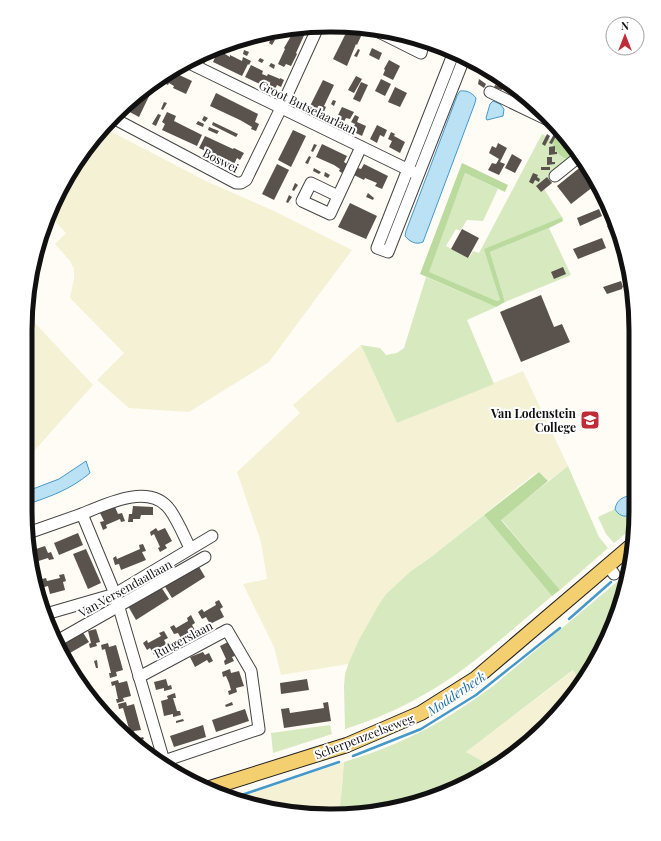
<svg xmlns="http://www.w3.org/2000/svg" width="661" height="841" font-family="'Playfair Display',serif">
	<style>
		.farmland { fill: #f5f1d5 }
		.green { fill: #d6e9bf }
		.forest { fill: #bbda9e }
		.water { fill: #bbe1f5; stroke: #4499ca }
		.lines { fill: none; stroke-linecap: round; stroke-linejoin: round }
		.stream { stroke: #4499ca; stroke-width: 2.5 }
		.building { fill: #5a524d }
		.minor-casing { stroke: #444; stroke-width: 13 }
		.major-casing { stroke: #222; stroke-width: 16 }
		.minor { stroke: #fff; stroke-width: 11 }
		.major { stroke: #f4cf70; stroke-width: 14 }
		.labels { text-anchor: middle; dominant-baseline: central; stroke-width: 4; stroke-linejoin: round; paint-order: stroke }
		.street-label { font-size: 12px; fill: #111; stroke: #fff }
		.poi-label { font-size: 12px; font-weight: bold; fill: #111; stroke: #fff; text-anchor: end }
		.water-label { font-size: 13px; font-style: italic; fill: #1c6ca1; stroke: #fff }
		.rim { fill: none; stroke: #111; stroke-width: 5 }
	</style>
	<rect width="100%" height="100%" fill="#fffcf5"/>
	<g class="farmland">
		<polygon points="104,128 208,182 272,210 352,250 269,362 189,412 129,408 97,380 124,353 70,298 74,278 74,269 70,261 55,244 66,233 50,216 88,144"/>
		<polygon points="34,322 93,385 25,461 26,329"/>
		<polygon points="361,345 397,423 523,371 568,466 548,481 539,472 533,475 431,557 411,571 398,583 386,594 370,620 348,664 281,675 274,647 243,584 267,579 261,542 237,472 300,413 293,405"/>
		<polygon points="574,670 582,683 546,727 493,767 466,752"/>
		<polygon points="344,762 342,788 339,815 331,816 252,806 235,799"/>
	</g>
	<g class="green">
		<polygon points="542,134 553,140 576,163 544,189 562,217 485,249 500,300 497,301 428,272 465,173 498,189 483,221 467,220 460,231 456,229 446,246 469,258 473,251 479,253"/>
		<polygon points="549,228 571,275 505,302 490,252"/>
		<polygon points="426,277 496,307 467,320 494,384 397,423 361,345 380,348 386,355 397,353 404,348"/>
		<polygon points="568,466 599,537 608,548 560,590 501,519"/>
		<path d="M 615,509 C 618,515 624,518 631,515 L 631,529 L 614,543 L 606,534 L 598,517 Z"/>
		<path d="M 484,515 L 552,596 C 526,618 501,640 474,661 C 436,691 391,715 345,729 L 344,686 L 345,674 L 349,662 L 359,640 L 378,606 L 386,594 L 411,571 L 431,557 Z"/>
		<path d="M 630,571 L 613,628 L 582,683 L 573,670 L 466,752 L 493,767 L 483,775 L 410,806 L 343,814 L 339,814 L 342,788 L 344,762 C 377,752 409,739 439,722 C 458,711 475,699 493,686 Z"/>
		<polygon points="330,725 332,734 273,753 271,733"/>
	</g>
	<g class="forest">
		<path d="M 556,131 L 565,136 L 582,159 L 576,163 C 560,156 548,152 556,131 Z"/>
		<polygon points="462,163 508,185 505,192 465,173 429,272 497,301 500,300 484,249 562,217 563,221 549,228 490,252 505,302 496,307 420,274"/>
		<polygon points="539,472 548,481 501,520 560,590 552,596 484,515"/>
	</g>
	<g class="water">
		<path d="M 460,91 C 467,90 472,93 476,98 L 475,103 L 423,242 C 416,245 410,242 405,236 L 406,231 L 457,96 Z"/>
		<polygon points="493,101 500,104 504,109 503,116 487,120 486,118 490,104"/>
		<path d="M 86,461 L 90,473 C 70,490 49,497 25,505 L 25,492 L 59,479 Z"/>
		<path d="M 632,495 L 631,515 C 624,518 618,515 615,509 C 617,499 623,497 632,495 Z"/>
	</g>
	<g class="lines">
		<g class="stream">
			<polyline points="621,574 630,566"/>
			<polyline points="569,619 611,582"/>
			<polyline points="353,756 421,729 476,695 560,628"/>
			<polyline points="233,798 339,762"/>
		</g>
	</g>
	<g class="building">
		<polygon points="304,27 307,29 296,53 297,54 291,66 286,64 284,67 278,64 285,49 284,48 294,31 292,30 294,28"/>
		<polygon points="347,31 354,34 356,31 362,34 357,45 356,44 347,66 333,59"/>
		<polygon points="271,39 275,40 272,45 269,43"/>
		<polygon points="233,45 237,47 236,50 231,48"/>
		<polygon points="218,48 220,48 219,50 225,53 225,54 230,57 230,55 242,61 243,57 251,61 249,65 248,64 242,76 213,62 216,55 213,53 215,49"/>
		<polygon points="372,48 382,53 379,60 369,55"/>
		<polygon points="358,49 360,50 357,57 354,56"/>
		<polygon points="244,50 249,52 247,56 243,54"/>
		<polygon points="260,58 264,60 262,63 258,61"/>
		<polygon points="389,60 400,66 393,80 383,75 385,70 384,69"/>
		<polygon points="271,63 275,65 274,69 269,66"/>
		<polygon points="251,65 263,71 262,74 267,76 268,74 280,79 280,78 284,80 281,87 277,85 274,91 245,77"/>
		<polygon points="171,71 192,81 186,94 173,88 174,86 169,83 168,85 162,82 163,80 160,79"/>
		<polygon points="488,71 500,78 500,80 487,76"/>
		<polygon points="356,76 362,79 354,93 348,90"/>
		<polygon points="381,79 391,84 385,96 375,91"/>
		<polygon points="479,79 486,84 484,88 478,84"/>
		<polygon points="323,80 334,85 324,106 326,107 321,118 314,115 316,112 309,108"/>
		<polygon points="361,82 368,85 360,102 353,99"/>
		<polygon points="495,85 502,87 502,90 494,88"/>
		<polygon points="150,86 155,89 154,91 147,88"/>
		<polygon points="395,87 407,93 400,107 388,102"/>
		<polygon points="145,89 151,92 139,117 126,110 132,99"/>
		<polygon points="216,93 258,114 255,122 259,124 256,131 251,129 252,127 240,120 210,106"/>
		<polygon points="333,100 336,101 334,106 331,104"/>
		<polygon points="164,102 167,103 163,110 161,109"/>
		<polygon points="342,107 354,112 350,119 346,118 342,125 335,121"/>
		<polygon points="167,112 176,116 174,121 202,135 197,146 162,130 165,124 162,122"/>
		<polygon points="158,114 161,115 156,126 152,124"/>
		<polygon points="355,115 359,117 357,122 366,126 362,136 352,131 355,124 351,122"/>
		<polygon points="204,116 208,118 205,122 202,120"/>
		<polygon points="198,121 204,124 203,127 196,124"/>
		<polygon points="213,122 238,134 236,137 212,125"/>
		<polygon points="377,125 387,130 384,137 380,135 377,143 370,139"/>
		<polygon points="209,127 219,131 217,134 208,130"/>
		<polygon points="293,130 306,136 291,167 278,160"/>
		<polygon points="391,132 395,134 394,136 405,142 400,153 389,147 392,141 388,139"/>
		<polygon points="547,134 550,136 545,146 542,144"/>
		<polygon points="554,134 556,136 552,144 549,143"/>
		<polygon points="205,136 233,149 234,148 244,153 240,160 237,158 234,164 199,148"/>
		<polygon points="498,143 507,148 500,162 505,164 499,175 488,170 492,163 496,164 499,159 489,153 492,146 496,148"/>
		<polygon points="314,144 317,145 313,152 311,151"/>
		<polygon points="322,144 347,156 344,162 347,164 342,173 339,171 340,169 334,165 316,157"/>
		<polygon points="555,146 555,152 557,152 557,154 549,155 549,147"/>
		<polygon points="512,154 522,160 515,173 505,168"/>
		<polygon points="309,156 311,157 308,164 305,163"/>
		<polygon points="547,157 552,157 552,162 555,162 555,164 547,165"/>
		<polygon points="277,164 289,170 274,200 262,194"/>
		<polygon points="364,164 388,176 382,189 375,186 377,183 365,178 364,180 354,175 358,168 361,169"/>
		<polygon points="583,165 598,183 571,204 557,186"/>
		<rect x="541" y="167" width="9" height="3"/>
		<polygon points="314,168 321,172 319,174 313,171"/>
		<polygon points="325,172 330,175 328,178 324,176"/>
		<polygon points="533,173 538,175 537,177 540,179 539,182 535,180 533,184 529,182"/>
		<polygon points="547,177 552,183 541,192 536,186"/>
		<polygon points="295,183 298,185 294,191 292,190"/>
		<polygon points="368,193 374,198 373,200 366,197"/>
		<polygon points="289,195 292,197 288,203 286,202"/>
		<polygon points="350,203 377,216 366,239 338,227"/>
		<polygon points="599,209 602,216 580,226 577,218"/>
		<polygon points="611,225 613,228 609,230 607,226"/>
		<polygon points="462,229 479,238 468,258 451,249"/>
		<polygon points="617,231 619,231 622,241 621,241"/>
		<polygon points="602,238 606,248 578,259 573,249"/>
		<polygon points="563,267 566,274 554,279 551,272"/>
		<polygon points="621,281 623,287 622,288 622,289 607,294 603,287"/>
		<polygon points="541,295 554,327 562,324 570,342 521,362 500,312"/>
		<polygon points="634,352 634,368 629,355"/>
		<polygon points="633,443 633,445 632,456 628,445"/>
		<polygon points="133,506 153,507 153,515 141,515 140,519 133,519 133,522 128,522 129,514 132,514"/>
		<polygon points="115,507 118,514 122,513 125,521 121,522 120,519 106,525 107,528 103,530 100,522 104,521 100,513"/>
		<polygon points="156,528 158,531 165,528 172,541 165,545 167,548 160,552 158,548 160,547 154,534 151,536 150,532"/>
		<polygon points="78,533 83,545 59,555 54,543"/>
		<polygon points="143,544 146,551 142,552 146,560 121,570 119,564 115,565 113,558 116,556 117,559 140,549 139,545"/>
		<polygon points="45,546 48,553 51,552 54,559 49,560 48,558 32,563 30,551"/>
		<polygon points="86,549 101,583 88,589 73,554"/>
		<polygon points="198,565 205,577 172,598 164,585"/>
		<polygon points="64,574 66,581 63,582 65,590 50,594 48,586 44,587 42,579 46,578 47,581 60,578 59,575"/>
		<polygon points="39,582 42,590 38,591 38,596 35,584"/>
		<polygon points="161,587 169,599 136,620 128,606"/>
		<polygon points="219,600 223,607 220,609 224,617 210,624 206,617 202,619 198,612 202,609 204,612 216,605 215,602"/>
		<polygon points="191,615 195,623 192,625 196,632 182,640 178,633 174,634 170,627 174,625 176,628 188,621 187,618"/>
		<polygon points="96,629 100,642 96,643 97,646 90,648 89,644 91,643 88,631"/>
		<polygon points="82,631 89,642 63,657 59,645"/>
		<polygon points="164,631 168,638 164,640 168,647 154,655 150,648 147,650 143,643 147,640 148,643 161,636 159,633"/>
		<polygon points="228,642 235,656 232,657 234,661 225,665 224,661 226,659 220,646"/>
		<polygon points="108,643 109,647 116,645 123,670 116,672 117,676 110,678 109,673 111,673 105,649 102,650 101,645"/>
		<polygon points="203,652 205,655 209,653 213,661 209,663 207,660 195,667 190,657"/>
		<polygon points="97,660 98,668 96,668 94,661"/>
		<polygon points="79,669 80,673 77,674 78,679 71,670"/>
		<polygon points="230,669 231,673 239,671 244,686 236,688 237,692 229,695 228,691 231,690 229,683 226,676 223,677 222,672"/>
		<polygon points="166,679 168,686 171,685 172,689 164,691 164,688 156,690 154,682"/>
		<polygon points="307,679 309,690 281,694 280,683"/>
		<polygon points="118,680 119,683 127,681 131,696 123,698 124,701 117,703 116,699 118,699 115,685 112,686 111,682"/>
		<polygon points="175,693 176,698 173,698 177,711 180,711 181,715 173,717 173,714 164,716 161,701 168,699 167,696"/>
		<polygon points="126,702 127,706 134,704 141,730 134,731 135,735 128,737 127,733 130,732 123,708 119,709 118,704"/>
		<polygon points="232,702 233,705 226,707 225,705"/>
		<polygon points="328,702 331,721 284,728 281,709 289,708 290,713 324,708 323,703"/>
		<polygon points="245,709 249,721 216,732 212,720"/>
		<polygon points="183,719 184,721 176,723 176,721"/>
		<polygon points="203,725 206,737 174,747 170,736"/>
		<polygon points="143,737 144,739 137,741 136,739"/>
		<polygon points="147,743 150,754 140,746"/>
	</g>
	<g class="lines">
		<defs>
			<g id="minor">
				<polyline points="375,30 421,53 424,41"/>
				<polyline points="454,52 377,248 388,252 465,56"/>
				<polyline points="187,62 413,172"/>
				<polyline points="196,66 201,55"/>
				<polyline points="490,92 546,119 547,116"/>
				<polyline points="113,118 236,183 241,183 246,180 281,108 318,27"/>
				<polyline points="555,176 580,156"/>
				<polyline points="338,196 311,183 302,201 330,214 361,147"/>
				<path d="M 82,514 C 106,504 150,482 170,510 C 178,521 184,536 190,548"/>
				<polyline points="28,533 82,514 115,594 164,761 161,762"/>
				<polyline points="608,566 614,574"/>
				<polyline points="46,614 115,594 212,536"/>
				<polyline points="57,641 205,557"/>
				<polyline points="139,677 227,630 251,671 259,729 164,761"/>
			</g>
			<polyline id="major" points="210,788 347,745 421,713 475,679 631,546"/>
		</defs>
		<use href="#minor" class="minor-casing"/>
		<use href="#major" class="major-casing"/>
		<use href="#minor" class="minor"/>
		<use href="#major" class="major"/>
	</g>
	<defs>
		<symbol id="school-square" viewBox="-11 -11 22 22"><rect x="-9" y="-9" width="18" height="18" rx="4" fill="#be2c38" stroke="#fff"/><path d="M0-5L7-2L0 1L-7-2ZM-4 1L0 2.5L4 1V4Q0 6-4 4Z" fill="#fff"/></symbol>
	</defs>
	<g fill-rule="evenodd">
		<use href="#school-square" x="579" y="409" width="22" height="22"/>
	</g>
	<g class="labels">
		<g class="street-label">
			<text transform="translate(308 107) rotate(26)">Groot Butselaarlaan</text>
			<text transform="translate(221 160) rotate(27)">Boswei</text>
			<text transform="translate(125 588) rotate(-29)">Van Versendaallaan</text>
			<text transform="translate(183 639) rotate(-28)">Rutgerslaan</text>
			<text transform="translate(364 736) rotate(-21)">Scherpenzeelseweg</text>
		</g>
		<g class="poi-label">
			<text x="576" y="413">Van Lodenstein<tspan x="576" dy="14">College</tspan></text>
		</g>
		<g class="water-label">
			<text transform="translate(456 693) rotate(-34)">Modderbeek</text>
		</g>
	</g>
	<path d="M0 0H661V841H0ZM330 32H331A298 298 0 0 1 629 330V511A298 298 0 0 1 331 809H330A298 298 0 0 1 32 511V330A298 298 0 0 1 330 32Z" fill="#fff" fill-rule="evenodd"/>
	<path class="rim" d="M330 32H331A298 298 0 0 1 629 330V511A298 298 0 0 1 331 809H330A298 298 0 0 1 32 511V330A298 298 0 0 1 330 32Z"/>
	<g transform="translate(625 36)"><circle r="19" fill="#ffffff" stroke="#a0a0a0"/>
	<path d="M0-3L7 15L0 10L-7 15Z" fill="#be2c38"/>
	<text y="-6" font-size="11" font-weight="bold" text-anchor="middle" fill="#111111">N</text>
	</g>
</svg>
